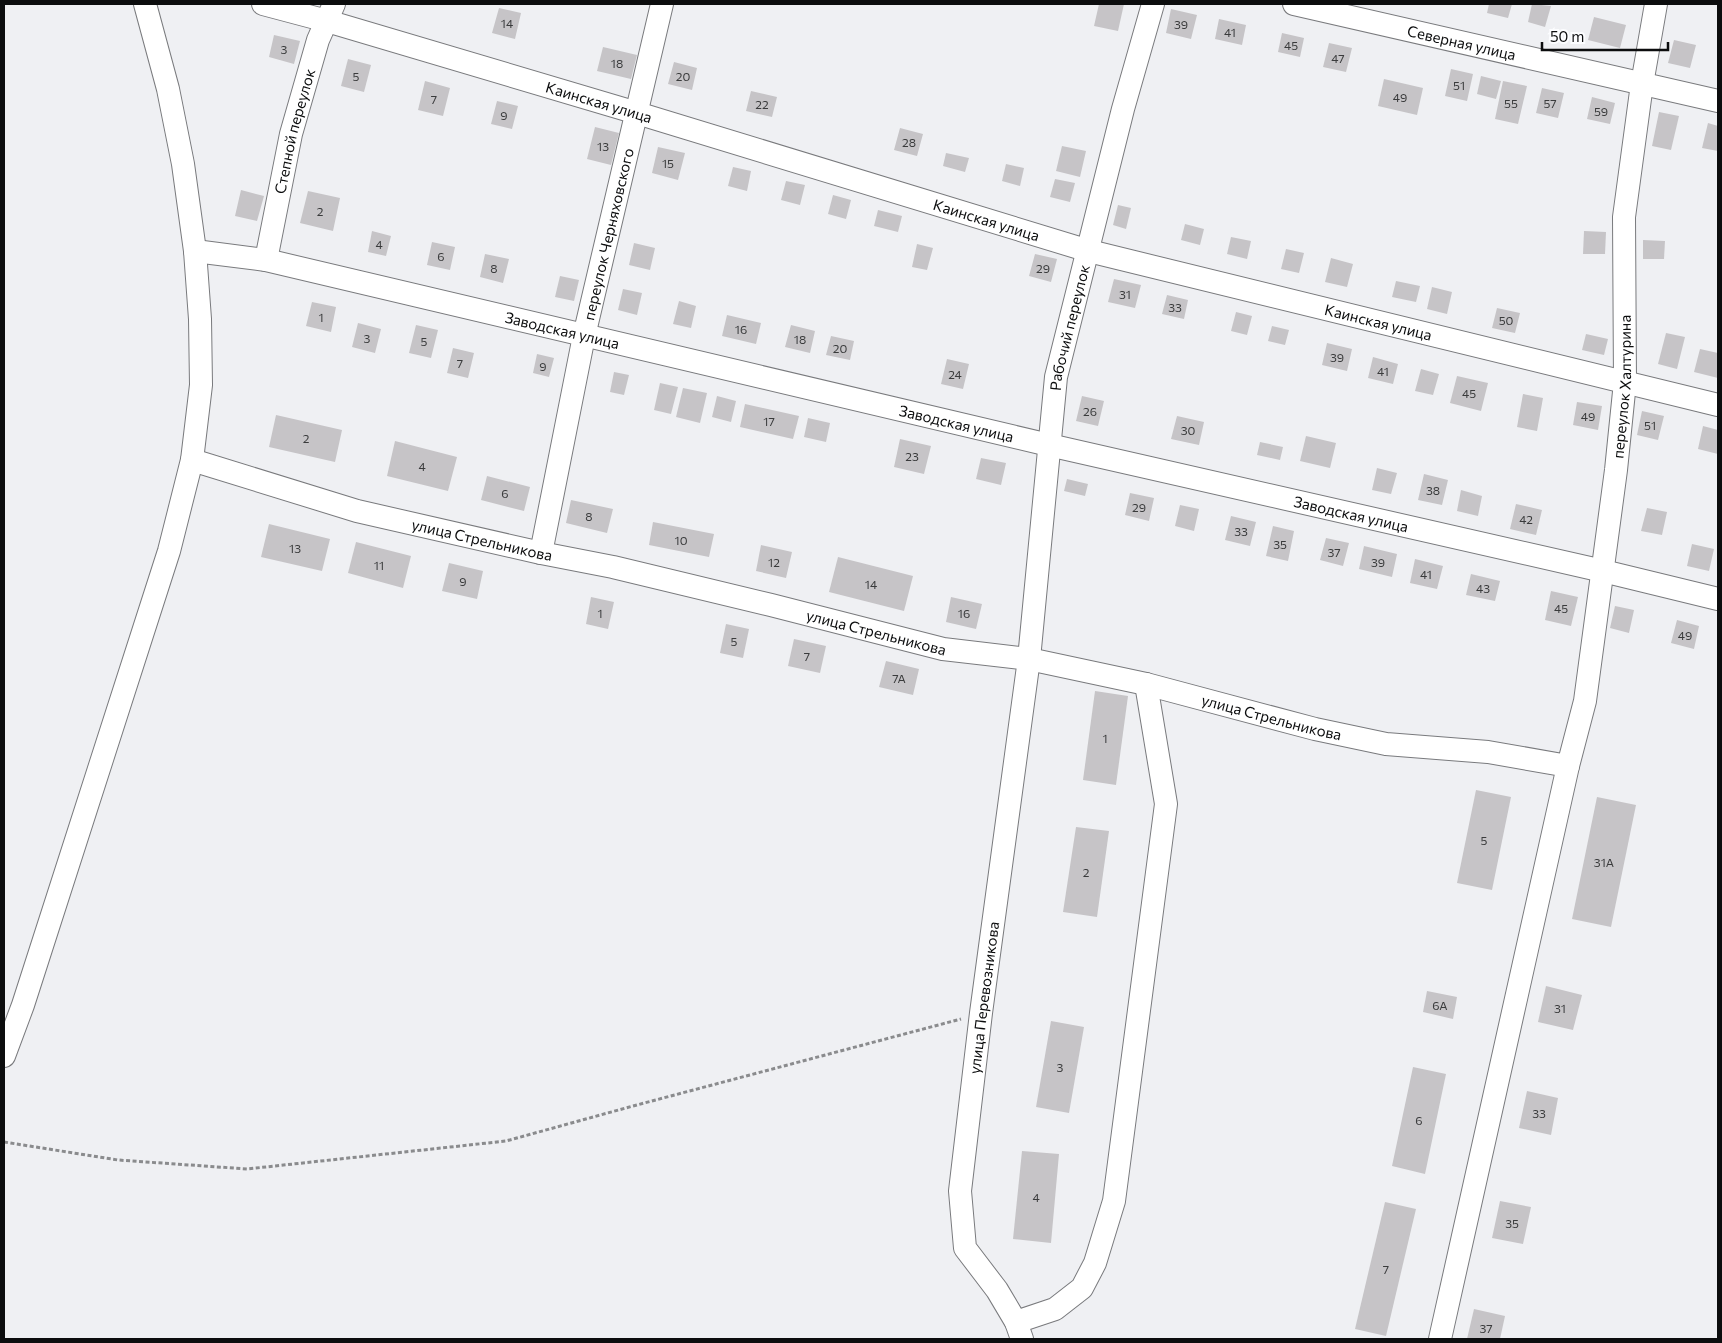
<svg xmlns="http://www.w3.org/2000/svg" width="1722" height="1343" font-family="Commissioner,sans-serif">
	<style>
		.building { fill: #c6c4c7 }
		.lines { fill: none; stroke-linecap: round; stroke-linejoin: round }
		.minor-casing { stroke: #797a7d; stroke-width: 24 }
		.path { stroke: #8a8b8d; stroke-width: 3; stroke-dasharray: 4 2.5; stroke-linecap: butt }
		.minor { stroke: #fff; stroke-width: 22 }
		.labels { text-anchor: middle; dominant-baseline: central; stroke-width: 4.5; stroke-linejoin: round; paint-order: stroke }
		.number-label { font-size: 12px; fill: #3a3b3c }
		.street-label { font-size: 15px; fill: #0c0d0e; stroke: #fcfdff }
	</style>
	<rect width="100%" height="100%" fill="#eff0f3"/>
	<g class="building">
		<polygon points="1099,4 1124,4 1118,31 1094,26"/>
		<polygon points="1489,4 1512,4 1508,18 1487,13"/>
		<polygon points="1532,4 1551,6 1545,27 1528,22"/>
		<polygon points="499,8 521,13 515,39 492,33"/>
		<polygon points="1171,9 1197,15 1191,39 1166,33"/>
		<polygon points="1594,17 1626,25 1620,48 1588,40"/>
		<polygon points="1219,19 1246,25 1242,45 1215,39"/>
		<polygon points="1282,33 1304,38 1300,57 1278,52"/>
		<polygon points="274,35 300,41 294,64 269,57"/>
		<polygon points="1674,40 1696,45 1690,68 1668,63"/>
		<polygon points="1329,43 1352,48 1346,72 1323,67"/>
		<polygon points="603,47 637,55 631,79 597,71"/>
		<polygon points="348,59 371,65 364,92 341,86"/>
		<polygon points="674,62 697,68 692,90 668,84"/>
		<polygon points="1451,69 1473,74 1467,101 1445,96"/>
		<polygon points="1481,76 1501,81 1496,99 1477,94"/>
		<polygon points="1384,79 1423,88 1417,115 1378,106"/>
		<polygon points="425,81 450,88 443,116 418,110"/>
		<polygon points="1503,81 1527,86 1518,124 1495,119"/>
		<polygon points="1542,88 1564,93 1558,118 1536,113"/>
		<polygon points="751,91 777,97 772,117 746,111"/>
		<polygon points="1592,97 1615,103 1610,124 1587,119"/>
		<polygon points="497,101 518,106 512,129 491,124"/>
		<polygon points="1659,112 1679,116 1671,150 1652,146"/>
		<polygon points="1708,123 1718,126 1718,151 1702,148"/>
		<polygon points="595,127 619,133 611,165 587,159"/>
		<polygon points="900,128 923,134 917,156 894,150"/>
		<polygon points="1062,146 1086,151 1080,177 1056,171"/>
		<polygon points="658,147 685,153 678,180 652,173"/>
		<polygon points="946,153 969,158 965,172 943,166"/>
		<polygon points="1006,164 1024,168 1020,186 1002,181"/>
		<polygon points="733,167 751,171 747,191 728,186"/>
		<polygon points="1055,179 1075,183 1070,202 1050,197"/>
		<polygon points="786,181 805,185 800,205 781,200"/>
		<polygon points="241,190 264,196 257,221 235,216"/>
		<polygon points="308,191 340,198 333,231 300,223"/>
		<polygon points="833,195 851,200 846,219 828,214"/>
		<polygon points="1118,205 1131,208 1126,229 1113,225"/>
		<polygon points="878,210 902,216 898,232 874,226"/>
		<polygon points="1185,224 1204,229 1200,245 1181,240"/>
		<polygon points="372,231 391,236 386,256 368,252"/>
		<polygon points="1584,231 1606,232 1605,254 1583,254"/>
		<polygon points="1231,237 1251,241 1247,259 1227,254"/>
		<polygon points="1643,240 1665,241 1664,259 1643,259"/>
		<polygon points="432,242 455,247 450,270 427,265"/>
		<polygon points="634,243 655,248 650,270 629,265"/>
		<polygon points="917,244 933,248 927,270 912,267"/>
		<polygon points="1286,249 1304,253 1299,273 1281,269"/>
		<polygon points="485,254 509,259 503,283 480,277"/>
		<polygon points="1035,254 1057,259 1051,282 1029,276"/>
		<polygon points="1331,258 1353,264 1347,287 1325,282"/>
		<polygon points="560,276 579,280 574,301 555,297"/>
		<polygon points="1114,279 1141,285 1135,308 1108,302"/>
		<polygon points="1396,281 1420,286 1416,302 1392,297"/>
		<polygon points="1432,287 1452,292 1447,314 1427,309"/>
		<polygon points="623,289 642,293 637,315 618,310"/>
		<polygon points="1167,295 1188,300 1184,319 1162,314"/>
		<polygon points="679,301 696,306 691,328 673,324"/>
		<polygon points="312,302 336,307 331,332 306,326"/>
		<polygon points="1497,308 1520,313 1515,333 1492,328"/>
		<polygon points="1236,312 1252,316 1247,335 1231,331"/>
		<polygon points="727,315 761,323 756,344 722,336"/>
		<polygon points="358,323 381,329 375,353 352,347"/>
		<polygon points="416,325 438,330 431,358 409,353"/>
		<polygon points="791,325 815,331 810,353 785,347"/>
		<polygon points="1272,326 1289,330 1285,345 1268,341"/>
		<polygon points="1666,333 1685,337 1677,369 1658,364"/>
		<polygon points="1586,334 1608,339 1604,355 1582,350"/>
		<polygon points="831,336 854,341 850,360 826,355"/>
		<polygon points="1327,343 1352,349 1347,371 1322,365"/>
		<polygon points="453,348 474,353 468,378 447,373"/>
		<polygon points="1700,349 1718,353 1718,378 1694,372"/>
		<polygon points="537,354 554,358 549,377 533,373"/>
		<polygon points="1373,357 1398,364 1393,384 1368,378"/>
		<polygon points="947,359 969,364 963,389 941,384"/>
		<polygon points="1421,369 1439,374 1433,395 1415,391"/>
		<polygon points="614,372 629,375 624,395 610,392"/>
		<polygon points="1457,376 1488,383 1481,411 1450,403"/>
		<polygon points="660,383 678,387 671,414 654,410"/>
		<polygon points="683,388 707,393 700,423 676,417"/>
		<polygon points="1523,394 1543,398 1537,431 1517,427"/>
		<polygon points="717,396 736,401 731,422 712,417"/>
		<polygon points="1082,396 1104,401 1098,426 1076,421"/>
		<polygon points="1577,402 1602,406 1598,430 1573,425"/>
		<polygon points="745,404 799,416 793,439 740,427"/>
		<polygon points="1642,411 1664,416 1658,440 1637,435"/>
		<polygon points="276,415 342,430 335,462 269,447"/>
		<polygon points="1177,416 1204,422 1199,445 1171,439"/>
		<polygon points="808,418 830,423 826,442 804,437"/>
		<polygon points="1703,426 1718,430 1718,454 1698,449"/>
		<polygon points="1306,436 1336,443 1330,468 1300,461"/>
		<polygon points="900,439 931,446 924,474 894,467"/>
		<polygon points="395,441 457,457 448,491 387,476"/>
		<polygon points="1260,442 1283,447 1280,460 1257,455"/>
		<polygon points="981,458 1006,463 1001,485 976,479"/>
		<polygon points="1377,468 1397,473 1391,494 1372,490"/>
		<polygon points="1424,474 1448,480 1442,505 1418,500"/>
		<polygon points="487,476 530,487 524,511 481,500"/>
		<polygon points="1067,479 1088,484 1085,496 1064,491"/>
		<polygon points="1461,490 1482,496 1478,516 1457,511"/>
		<polygon points="1130,493 1154,498 1149,521 1125,515"/>
		<polygon points="571,500 613,509 607,533 566,523"/>
		<polygon points="1516,504 1542,510 1536,535 1510,529"/>
		<polygon points="1180,505 1199,509 1194,531 1175,526"/>
		<polygon points="1647,508 1667,512 1662,535 1641,531"/>
		<polygon points="1231,516 1256,522 1250,546 1225,540"/>
		<polygon points="653,522 714,534 709,557 649,545"/>
		<polygon points="269,524 330,539 322,571 261,557"/>
		<polygon points="1273,526 1294,531 1288,561 1266,556"/>
		<polygon points="1326,538 1349,543 1343,566 1320,560"/>
		<polygon points="356,542 411,556 403,588 348,573"/>
		<polygon points="1692,544 1714,549 1709,571 1687,566"/>
		<polygon points="761,545 792,552 786,578 756,571"/>
		<polygon points="1364,546 1397,554 1392,577 1359,569"/>
		<polygon points="838,557 913,576 904,611 829,592"/>
		<polygon points="1415,559 1443,566 1437,589 1410,583"/>
		<polygon points="449,563 483,571 477,599 442,591"/>
		<polygon points="1471,574 1500,581 1495,601 1466,595"/>
		<polygon points="1551,591 1578,597 1571,626 1545,620"/>
		<polygon points="591,597 614,602 608,629 586,624"/>
		<polygon points="951,597 982,604 976,629 946,622"/>
		<polygon points="1615,606 1634,610 1629,633 1610,628"/>
		<polygon points="1677,620 1699,626 1694,649 1671,643"/>
		<polygon points="726,624 749,629 743,658 720,653"/>
		<polygon points="794,639 826,646 820,673 788,666"/>
		<polygon points="886,661 919,669 913,695 879,687"/>
		<polygon points="1095,691 1128,696 1116,785 1083,780"/>
		<polygon points="1476,790 1511,797 1492,890 1457,883"/>
		<polygon points="1597,797 1636,805 1611,927 1572,919"/>
		<polygon points="1076,827 1109,831 1097,917 1063,912"/>
		<polygon points="1546,986 1582,995 1573,1030 1538,1022"/>
		<polygon points="1427,991 1457,997 1453,1019 1423,1012"/>
		<polygon points="1051,1021 1084,1027 1069,1113 1036,1107"/>
		<polygon points="1413,1067 1446,1074 1425,1174 1392,1166"/>
		<polygon points="1527,1091 1558,1098 1551,1135 1519,1128"/>
		<polygon points="1022,1151 1059,1154 1051,1243 1013,1239"/>
		<polygon points="1500,1201 1531,1207 1523,1244 1492,1238"/>
		<polygon points="1385,1202 1416,1209 1386,1336 1355,1329"/>
		<polygon points="1474,1309 1505,1316 1500,1339 1467,1339"/>
	</g>
	<g class="lines">
		<defs>
			<g id="minor">
				<path id="s1" d="M 263,4 L 327,21 L 637,113 L 1089,251 L 1718,405"/>
				<path id="s2" d="M 1294,4 L 1718,101"/>
				<path id="s3" d="M 195,251 L 266,260 L 1049,445 L 1603,571 L 1718,599"/>
				<path id="s4" d="M 266,260 L 291,134 L 318,40 L 334,4"/>
				<path id="s5" d="M 192,460 L 357,511 L 541,553 L 613,567 L 771,605 L 943,649 L 1029,659 L 1146,684 L 1315,729 L 1386,744 L 1488,752 L 1568,766"/>
				<path id="s6" d="M 541,553 L 584,336 L 662,4"/>
				<polyline points="4,1056 23,1005 169,551 192,460 201,385 200,319 195,251 183,164 168,89 145,4"/>
				<polyline points="1016,1322 1055,1309 1082,1288 1095,1263 1114,1201 1166,804 1146,684"/>
				<path id="s7" d="M 1022,1339 L 1016,1322 L 997,1290 L 965,1248 L 960,1191 L 981,1013 L 1029,659 L 1056,377 L 1123,109 L 1153,4"/>
				<path id="s8" d="M 1440,1339 L 1568,766 L 1585,701 L 1616,470 L 1625,382 L 1624,217 L 1642,84 L 1656,4"/>
			</g>
		</defs>
		<use href="#minor" class="minor-casing"/>
		<polyline class="path" points="4,1142 118,1160 247,1169 506,1141 633,1106 961,1019"/>
		<use href="#minor" class="minor"/>
	</g>
	<g class="labels">
		<g class="number-label">
			<text x="507" y="23">14</text>
			<text x="1181" y="24">39</text>
			<text x="1230" y="32">41</text>
			<text x="1291" y="45">45</text>
			<text x="284" y="49">3</text>
			<text x="1338" y="58">47</text>
			<text x="617" y="63">18</text>
			<text x="356" y="76">5</text>
			<text x="683" y="76">20</text>
			<text x="1459" y="85">51</text>
			<text x="1400" y="97">49</text>
			<text x="434" y="99">7</text>
			<text x="1511" y="103">55</text>
			<text x="1550" y="103">57</text>
			<text x="762" y="104">22</text>
			<text x="1601" y="111">59</text>
			<text x="504" y="115">9</text>
			<text x="909" y="142">28</text>
			<text x="603" y="146">13</text>
			<text x="668" y="163">15</text>
			<text x="320" y="211">2</text>
			<text x="379" y="244">4</text>
			<text x="441" y="256">6</text>
			<text x="494" y="268">8</text>
			<text x="1043" y="268">29</text>
			<text x="1125" y="294">31</text>
			<text x="1175" y="307">33</text>
			<text x="321" y="317">1</text>
			<text x="1506" y="320">50</text>
			<text x="741" y="329">16</text>
			<text x="367" y="338">3</text>
			<text x="800" y="339">18</text>
			<text x="424" y="341">5</text>
			<text x="840" y="348">20</text>
			<text x="1337" y="357">39</text>
			<text x="460" y="363">7</text>
			<text x="543" y="366">9</text>
			<text x="1383" y="371">41</text>
			<text x="955" y="374">24</text>
			<text x="1469" y="393">45</text>
			<text x="1090" y="411">26</text>
			<text x="1588" y="416">49</text>
			<text x="769" y="421">17</text>
			<text x="1650" y="425">51</text>
			<text x="1188" y="430">30</text>
			<text x="306" y="438">2</text>
			<text x="912" y="456">23</text>
			<text x="422" y="466">4</text>
			<text x="1433" y="490">38</text>
			<text x="505" y="493">6</text>
			<text x="1139" y="507">29</text>
			<text x="589" y="516">8</text>
			<text x="1526" y="519">42</text>
			<text x="1241" y="531">33</text>
			<text x="681" y="540">10</text>
			<text x="1280" y="544">35</text>
			<text x="295" y="548">13</text>
			<text x="1334" y="552">37</text>
			<text x="774" y="562">12</text>
			<text x="1378" y="562">39</text>
			<text x="379" y="565">11</text>
			<text x="1426" y="574">41</text>
			<text x="463" y="581">9</text>
			<text x="871" y="584">14</text>
			<text x="1483" y="588">43</text>
			<text x="1561" y="608">45</text>
			<text x="600" y="613">1</text>
			<text x="964" y="613">16</text>
			<text x="1685" y="635">49</text>
			<text x="734" y="641">5</text>
			<text x="807" y="656">7</text>
			<text x="899" y="678">7А</text>
			<text x="1105" y="738">1</text>
			<text x="1484" y="840">5</text>
			<text x="1604" y="862">31А</text>
			<text x="1086" y="872">2</text>
			<text x="1440" y="1005">6А</text>
			<text x="1560" y="1008">31</text>
			<text x="1060" y="1067">3</text>
			<text x="1539" y="1113">33</text>
			<text x="1419" y="1120">6</text>
			<text x="1036" y="1197">4</text>
			<text x="1512" y="1223">35</text>
			<text x="1386" y="1269">7</text>
			<text x="1486" y="1328">37</text>
		</g>
		<g class="street-label">
			<text stroke="none"><textPath href="#s2" startOffset="172">Северная улица</textPath></text>
			<text stroke="none"><textPath href="#s1" startOffset="350">Каинская улица</textPath></text>
			<text stroke="none"><textPath href="#s4" startOffset="132">Степной переулок</textPath></text>
			<text stroke="none"><textPath href="#s1" startOffset="755">Каинская улица</textPath></text>
			<text stroke="none"><textPath href="#s6" startOffset="326">переулок Черняховского</textPath></text>
			<text stroke="none"><textPath href="#s1" startOffset="1160">Каинская улица</textPath></text>
			<text stroke="none"><textPath href="#s7" startOffset="1036">Рабочий переулок</textPath></text>
			<text stroke="none"><textPath href="#s3" startOffset="376">Заводская улица</textPath></text>
			<text stroke="none"><textPath href="#s8" startOffset="971">переулок Халтурина</textPath></text>
			<text stroke="none"><textPath href="#s3" startOffset="781">Заводская улица</textPath></text>
			<text stroke="none"><textPath href="#s3" startOffset="1186">Заводская улица</textPath></text>
			<text stroke="none"><textPath href="#s5" startOffset="301">улица Стрельникова</textPath></text>
			<text stroke="none"><textPath href="#s5" startOffset="706">улица Стрельникова</textPath></text>
			<text stroke="none"><textPath href="#s5" startOffset="1111">улица Стрельникова</textPath></text>
			<text stroke="none"><textPath href="#s7" startOffset="360">улица Перевозникова</textPath></text>
		</g>
	</g>
	<rect width="1722" height="1343" fill="none" stroke="#0c0d0e" stroke-width="10"/>
	<path d="M1542 42v8h126v-8" fill="none" stroke="#0c0d0e" stroke-width="2.5"/>
	<text x="1550" y="42" font-size="15" fill="#0c0d0e" stroke="#fcfdff" stroke-width="4" paint-order="stroke">50 m</text>
</svg>
